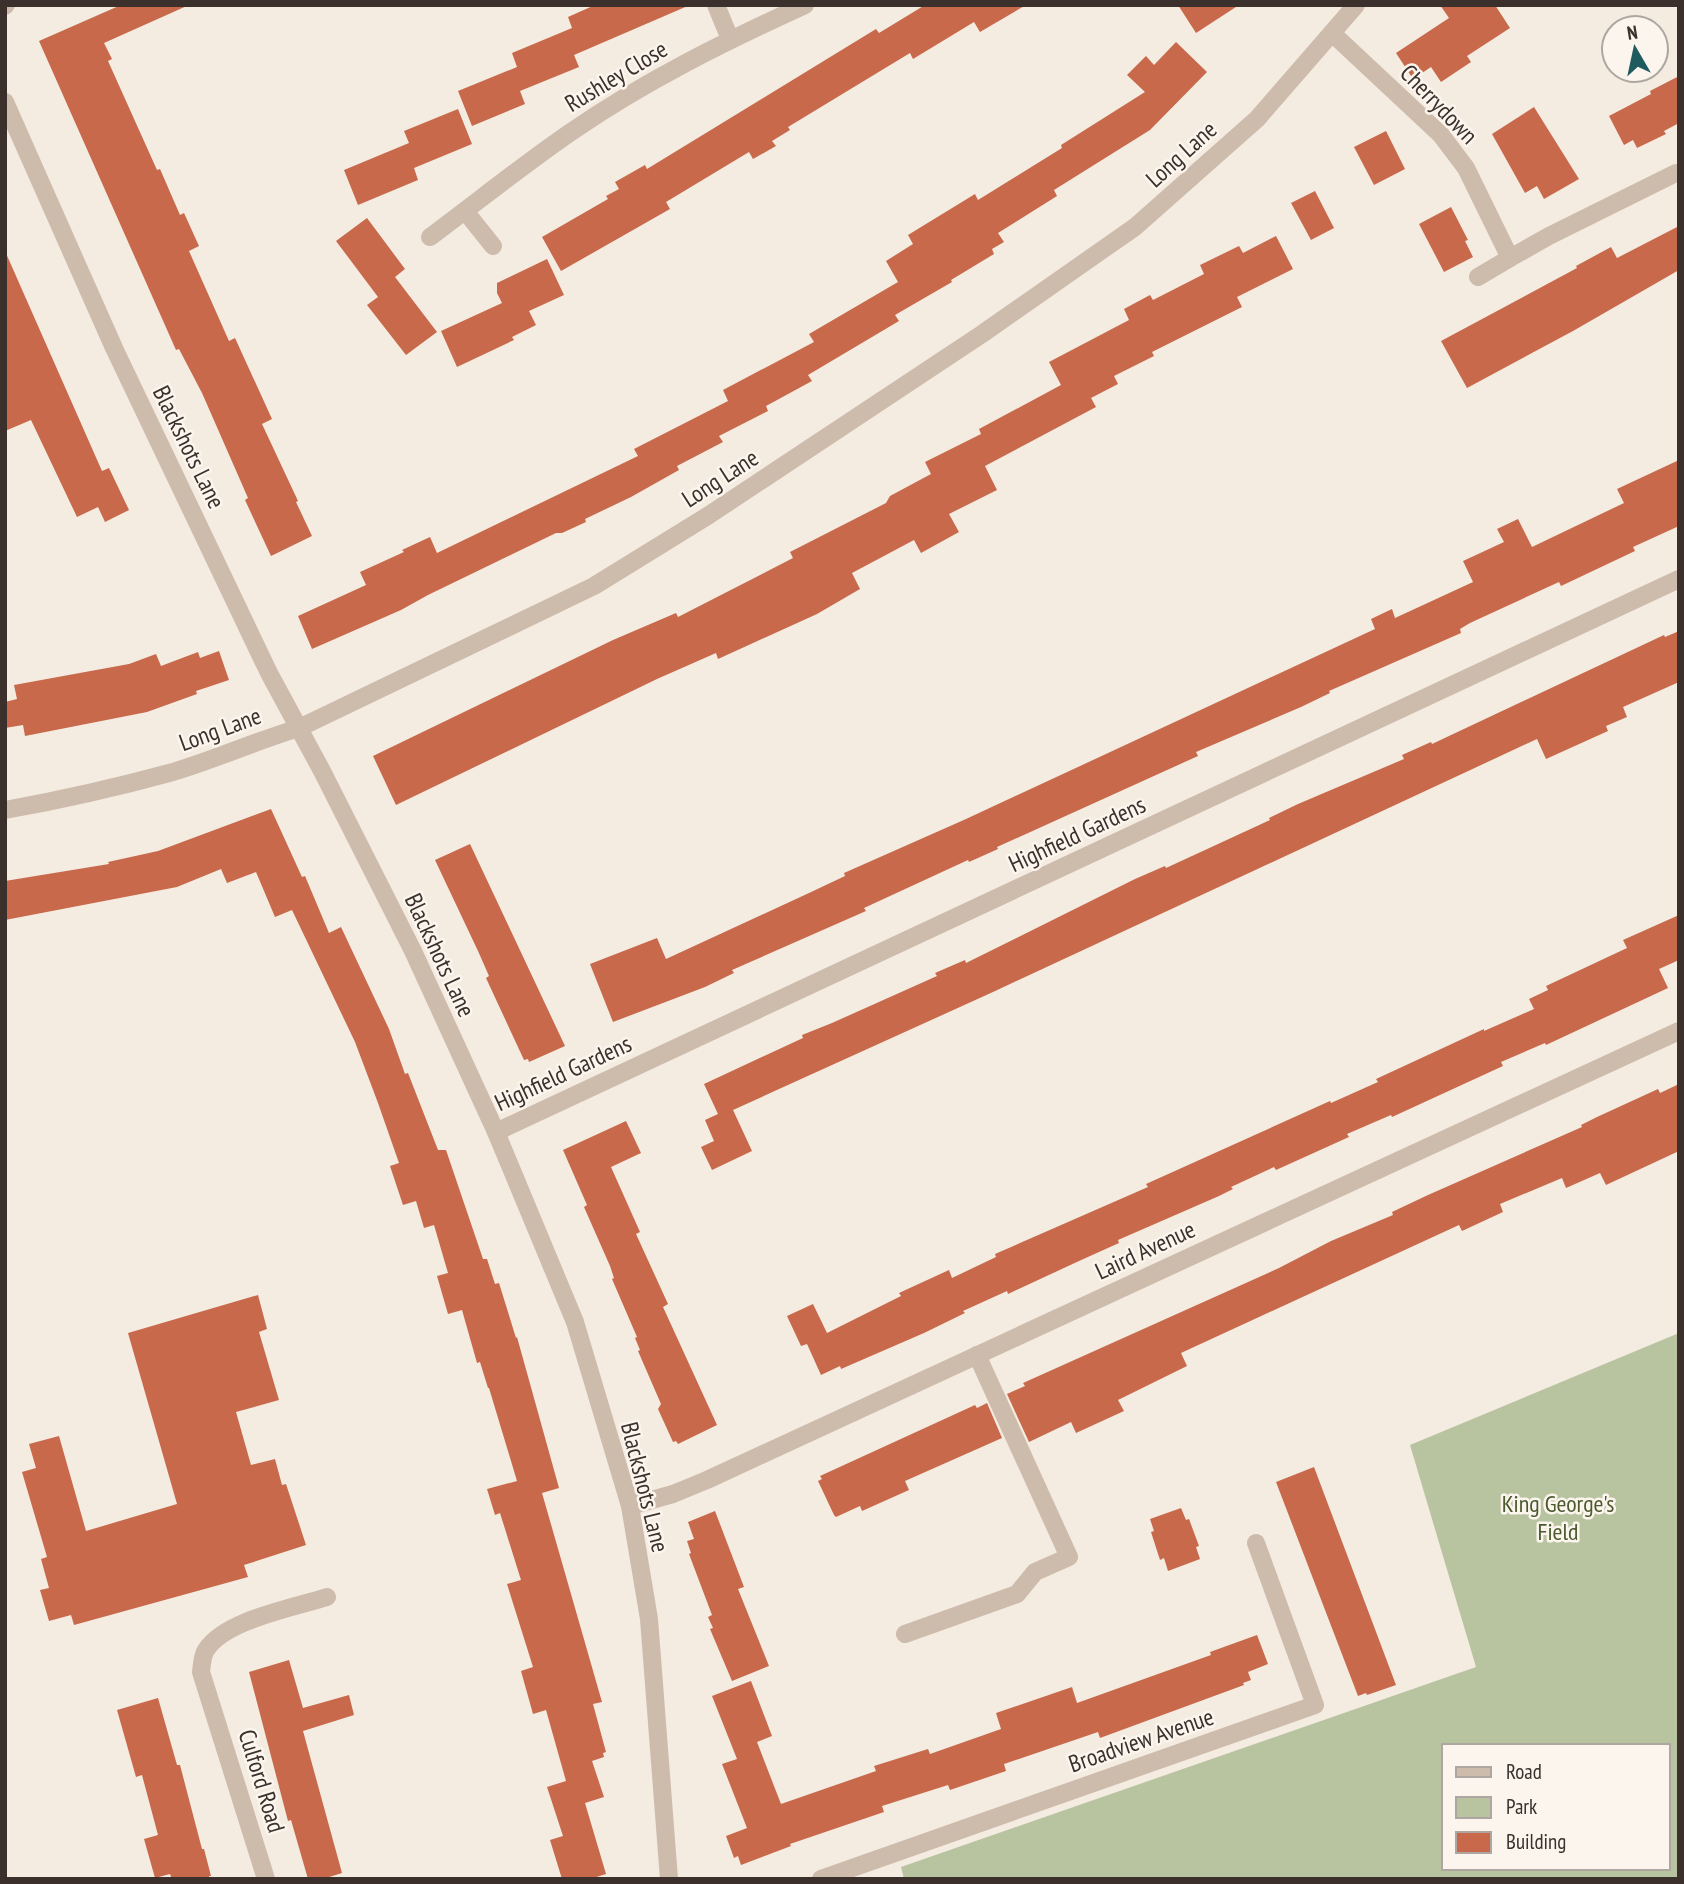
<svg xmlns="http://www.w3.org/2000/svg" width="1684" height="1884" font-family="'PT Sans Narrow',sans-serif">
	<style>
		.green { fill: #b8c4a0; fill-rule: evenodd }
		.building { fill: #c8694b }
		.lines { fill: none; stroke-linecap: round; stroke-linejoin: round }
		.minor { stroke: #cdbbac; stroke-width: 18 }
		.labels { text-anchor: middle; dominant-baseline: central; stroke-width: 5; stroke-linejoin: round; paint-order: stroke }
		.street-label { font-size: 24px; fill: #3b302b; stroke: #fbf5ee }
		.park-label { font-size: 24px; fill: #4a5a2e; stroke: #fbf5ee }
	</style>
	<rect width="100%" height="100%" fill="#f4ebe1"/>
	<path class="green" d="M 1679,1333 L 1679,1879 L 904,1879 L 901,1867 L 1476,1667 L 1410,1445 ZM 1444,1746 L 1668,1746 L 1668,1868 L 1444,1868 Z"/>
	<g class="building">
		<polygon points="121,5 189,5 104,43 112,59 108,61 157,170 160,169 180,215 184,213 199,246 189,251 229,341 235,338 272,419 262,424 298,501 296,502 312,536 271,556 245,500 248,498 202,393 179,349 176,350 39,41"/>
		<polygon points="595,5 690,5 574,55 579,67 520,91 525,104 472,126 458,91 517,67 512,53 572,28 568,17"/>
		<polygon points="925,5 1026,5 980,32 974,22 913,59 910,53 788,127 790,130 772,141 776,146 753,159 749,152 666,202 670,209 561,271 542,237 608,199 606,196 619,189 615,182 645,165 647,169 876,29 879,33"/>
		<polygon points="1178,5 1239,5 1196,33"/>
		<polygon points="1440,5 1495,5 1510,28 1467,56 1471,62 1441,82 1431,67 1413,79 1396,53 1449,18"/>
		<polygon points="1176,42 1207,72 1150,130 1054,190 1057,196 998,233 1004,242 992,249 994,254 951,280 952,282 895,315 899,321 808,375 812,381 766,406 768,411 719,436 723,442 677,466 679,470 631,497 585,519 586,522 562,533 556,533 428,595 401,610 312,649 298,616 366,585 360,572 404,552 402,550 430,537 437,553 638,456 634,449 728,401 723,390 814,342 809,334 898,282 886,261 913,244 908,235 975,194 978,200 1062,148 1061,145 1145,92 1127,75 1146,56 1154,65"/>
		<polygon points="1679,76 1679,123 1664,131 1666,134 1637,148 1633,140 1624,145 1609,116 1651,94 1650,91"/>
		<polygon points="1534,107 1579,179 1544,199 1537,186 1525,193 1492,134"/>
		<polygon points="458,109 472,144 414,168 418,180 358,205 344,170 409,143 404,131"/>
		<polygon points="1386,131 1405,169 1374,185 1354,147"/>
		<polygon points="1315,191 1334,228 1311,240 1291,203"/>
		<polygon points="1451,207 1468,240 1465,241 1473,257 1444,272 1419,224"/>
		<polygon points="367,218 405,269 395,277 437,332 406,355 367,305 378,297 336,241"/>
		<polygon points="1679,226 1679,270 1573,331 1467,388 1441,341 1577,268 1576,266 1611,247 1617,258"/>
		<polygon points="1276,236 1293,269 1237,297 1242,307 1152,352 1154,356 1114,376 1118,384 1091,398 1096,407 985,466 997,490 949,514 959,532 921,553 914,540 852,573 860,589 817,614 718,659 716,653 657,679 396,805 373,756 613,640 676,613 678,617 793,558 790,552 886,503 890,496 931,474 925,462 981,434 979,429 1061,385 1049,362 1129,320 1124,309 1150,295 1153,300 1204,274 1200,265 1239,246 1243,253"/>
		<polygon points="5,251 102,471 109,468 129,510 105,522 98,507 77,517 31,420 5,431"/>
		<polygon points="547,259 564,295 529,311 536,325 512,337 514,340 457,367 441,331 502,303 497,293 497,283"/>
		<polygon points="1679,460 1679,526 1633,547 1635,551 1561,586 1559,582 1470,623 1460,629 1461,633 1329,691 1330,693 1301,707 1196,752 1198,756 997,847 998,849 969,862 968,860 864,908 866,911 732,970 734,973 705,987 613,1022 590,964 657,938 666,959 809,893 845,876 844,873 966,819 1375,629 1371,619 1392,609 1395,618 1473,582 1463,561 1504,542 1497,529 1518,519 1532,547 1624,503 1617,489"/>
		<polygon points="1679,631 1679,682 1623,707 1627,717 1606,726 1608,731 1546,759 1537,739 993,992 733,1110 752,1151 712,1170 701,1147 714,1141 705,1120 718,1114 704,1084 803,1038 802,1035 832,1023 937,976 935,973 965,960 966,963 1135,879 1165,866 1166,868 1270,820 1269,818 1298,804 1404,759 1402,755 1431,742 1432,744 1664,635 1665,637"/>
		<polygon points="219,651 229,680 196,691 197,694 147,712 25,736 23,725 5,728 5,702 17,699 14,685 129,664 156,654 161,666 198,652 200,658"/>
		<polygon points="271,809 302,877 305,876 329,933 341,927 389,1029 405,1074 408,1073 438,1150 446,1150 483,1259 487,1259 495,1284 499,1283 516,1338 517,1337 559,1488 542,1493 602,1702 593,1704 606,1752 603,1753 604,1757 592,1761 604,1797 585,1803 606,1874 590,1879 562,1879 550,1840 563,1836 547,1787 566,1781 546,1710 533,1714 521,1671 533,1667 507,1584 521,1580 500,1513 495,1515 487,1489 517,1481 489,1388 488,1388 480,1362 477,1363 462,1310 448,1314 437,1276 448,1273 434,1225 424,1228 416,1201 403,1205 390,1166 399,1163 378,1103 355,1042 292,910 275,917 256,872 227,883 221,869 177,887 5,920 5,881 109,864 108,862 158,851"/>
		<polygon points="470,844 565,1046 529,1062 528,1059 524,1060 486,978 489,976 478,951 435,860"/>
		<polygon points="1679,915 1679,960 1659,969 1668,988 1546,1045 1545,1043 1501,1062 1503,1066 1392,1117 1391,1115 1347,1134 1349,1137 1276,1170 1274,1167 1231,1187 1233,1189 1219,1196 1118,1240 1119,1243 1079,1261 1008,1294 1007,1291 963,1311 965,1313 924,1333 841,1369 840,1366 821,1375 807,1344 801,1346 787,1316 813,1304 827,1333 901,1296 899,1293 949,1270 952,1278 996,1257 995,1254 1148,1187 1146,1184 1330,1101 1331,1103 1378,1082 1376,1079 1484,1029 1484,1031 1534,1009 1529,999 1548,990 1546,986 1627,948 1623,940"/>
		<polygon points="1679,1084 1679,1151 1606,1185 1600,1173 1566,1188 1562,1178 1500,1204 1503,1212 1462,1231 1459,1225 1181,1353 1187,1366 1118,1400 1124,1411 1076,1433 1071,1422 1029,1442 1007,1394 1025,1386 1023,1383 1279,1268 1331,1241 1393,1215 1392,1212 1428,1195 1582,1127 1581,1125 1597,1117 1658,1089 1660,1093"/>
		<polygon points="626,1121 641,1153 611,1167 640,1232 636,1234 668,1304 663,1307 717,1425 678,1444 676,1441 673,1442 658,1409 661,1404 638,1351 640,1350 635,1338 637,1337 612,1279 614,1278 610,1266 584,1207 587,1205 563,1150"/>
		<polygon points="258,1295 267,1329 259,1332 279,1400 236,1412 251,1465 275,1459 282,1485 286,1484 306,1545 244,1565 248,1577 74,1625 71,1615 49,1621 40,1590 49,1588 41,1559 47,1557 22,1472 36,1468 29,1444 59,1436 86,1531 177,1504 128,1333"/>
		<polygon points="987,1403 1002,1438 905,1481 909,1490 862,1511 860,1506 836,1517 834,1515 818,1481 822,1479 820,1476 975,1405 977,1408"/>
		<polygon points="1314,1467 1396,1685 1367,1695 1366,1693 1358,1696 1276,1482"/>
		<polygon points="1181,1508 1186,1520 1189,1519 1199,1546 1196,1547 1200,1559 1168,1571 1164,1558 1160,1560 1151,1532 1154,1531 1150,1519"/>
		<polygon points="715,1511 744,1587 738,1589 769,1666 732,1681 710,1629 713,1628 708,1617 712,1615 689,1554 691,1553 687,1541 694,1539 688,1522"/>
		<polygon points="1257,1635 1268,1664 1248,1672 1251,1680 1243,1683 1244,1685 1100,1738 1098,1732 1004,1764 1006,1771 950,1790 948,1785 882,1806 884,1812 790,1844 791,1846 741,1865 738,1856 734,1858 726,1836 747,1828 722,1764 737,1759 712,1696 751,1681 772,1736 757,1742 781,1804 876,1771 874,1766 928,1749 930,1754 1001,1729 996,1713 1072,1687 1077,1703 1211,1655 1210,1652"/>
		<polygon points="289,1660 303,1708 349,1695 354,1715 303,1731 342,1873 323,1879 308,1879 291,1820 288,1821 249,1672"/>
		<polygon points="158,1698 177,1765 180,1765 202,1849 204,1849 211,1876 209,1876 210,1879 172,1879 170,1874 155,1878 144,1839 158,1835 142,1775 136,1777 117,1710"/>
	</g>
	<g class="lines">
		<g class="minor">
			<polyline points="716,5 730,39"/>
			<polyline points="5,6 6,5"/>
			<polyline points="1333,34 1441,135 1466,168 1510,258 1549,236 1676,173"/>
			<polyline points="5,102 114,348 269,673 322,771 413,951 496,1132 575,1322 630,1506 649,1619 669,1879"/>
			<polyline points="465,211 493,246"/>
			<path d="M 430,237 C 477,202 523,165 571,132 C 645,81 724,42 805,5"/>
			<polyline points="1478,277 1510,258"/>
			<path d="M 5,810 C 61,800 118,787 173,772 C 216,759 256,741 299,728 L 594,586 L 709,515 L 982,334 L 1135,227 L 1257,119 L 1356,5"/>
			<polyline points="496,1132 1679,579"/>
			<polyline points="630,1506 673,1494 707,1480 1679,1031"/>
			<polyline points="905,1634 1017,1594 1035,1572 1069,1557 977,1355"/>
			<path d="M 266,1879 L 201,1672 C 202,1665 202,1656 206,1650 C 225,1620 293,1608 327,1597"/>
			<polyline points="821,1879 1315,1705 1256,1543"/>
		</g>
	</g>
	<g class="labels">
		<g class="street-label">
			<text transform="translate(616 76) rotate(-31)">Rushley Close</text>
			<text transform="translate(1439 104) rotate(46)">Cherrydown</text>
			<text transform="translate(1181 154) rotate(-42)">Long Lane</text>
			<text transform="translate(189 447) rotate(64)">Blackshots Lane</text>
			<text transform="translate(720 478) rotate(-33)">Long Lane</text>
			<text transform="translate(220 729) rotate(-20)">Long Lane</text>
			<text transform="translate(1077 834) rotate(-25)">Highfield Gardens</text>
			<text transform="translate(440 955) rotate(65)">Blackshots Lane</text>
			<text transform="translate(563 1073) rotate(-25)">Highfield Gardens</text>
			<text transform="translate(1145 1250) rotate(-25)">Laird Avenue</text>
			<text transform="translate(645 1487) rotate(76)">Blackshots Lane</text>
			<text transform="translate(1141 1740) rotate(-19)">Broadview Avenue</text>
			<text transform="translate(262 1781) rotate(73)">Culford Road</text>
		</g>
		<g class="park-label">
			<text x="1558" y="1503">King George's<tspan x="1558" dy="28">Field</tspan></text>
		</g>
	</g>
	<rect width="1684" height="1884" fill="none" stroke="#3b302b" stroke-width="14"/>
	<rect x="1442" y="1744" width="228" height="126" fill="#fbf5ee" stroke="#aea6a0" stroke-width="2"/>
	<rect x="1456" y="1767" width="35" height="10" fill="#cdbbac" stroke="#aea6a0" stroke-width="2"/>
	<text x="1506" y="1779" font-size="21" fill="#3b302b">Road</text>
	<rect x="1456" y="1797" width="35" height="21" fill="#b8c4a0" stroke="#aea6a0" stroke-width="2"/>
	<text x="1506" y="1814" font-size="21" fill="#3b302b">Park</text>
	<rect x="1456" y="1832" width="35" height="21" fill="#c8694b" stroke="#aea6a0" stroke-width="2"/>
	<text x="1506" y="1849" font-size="21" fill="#3b302b">Building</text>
	<g transform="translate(1635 49) rotate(351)"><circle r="33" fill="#fbf5ee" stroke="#aea6a0" stroke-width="2"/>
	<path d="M0-5L12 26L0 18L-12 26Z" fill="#1f5a5e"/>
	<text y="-10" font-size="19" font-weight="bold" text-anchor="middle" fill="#3b302b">N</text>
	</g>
</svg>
